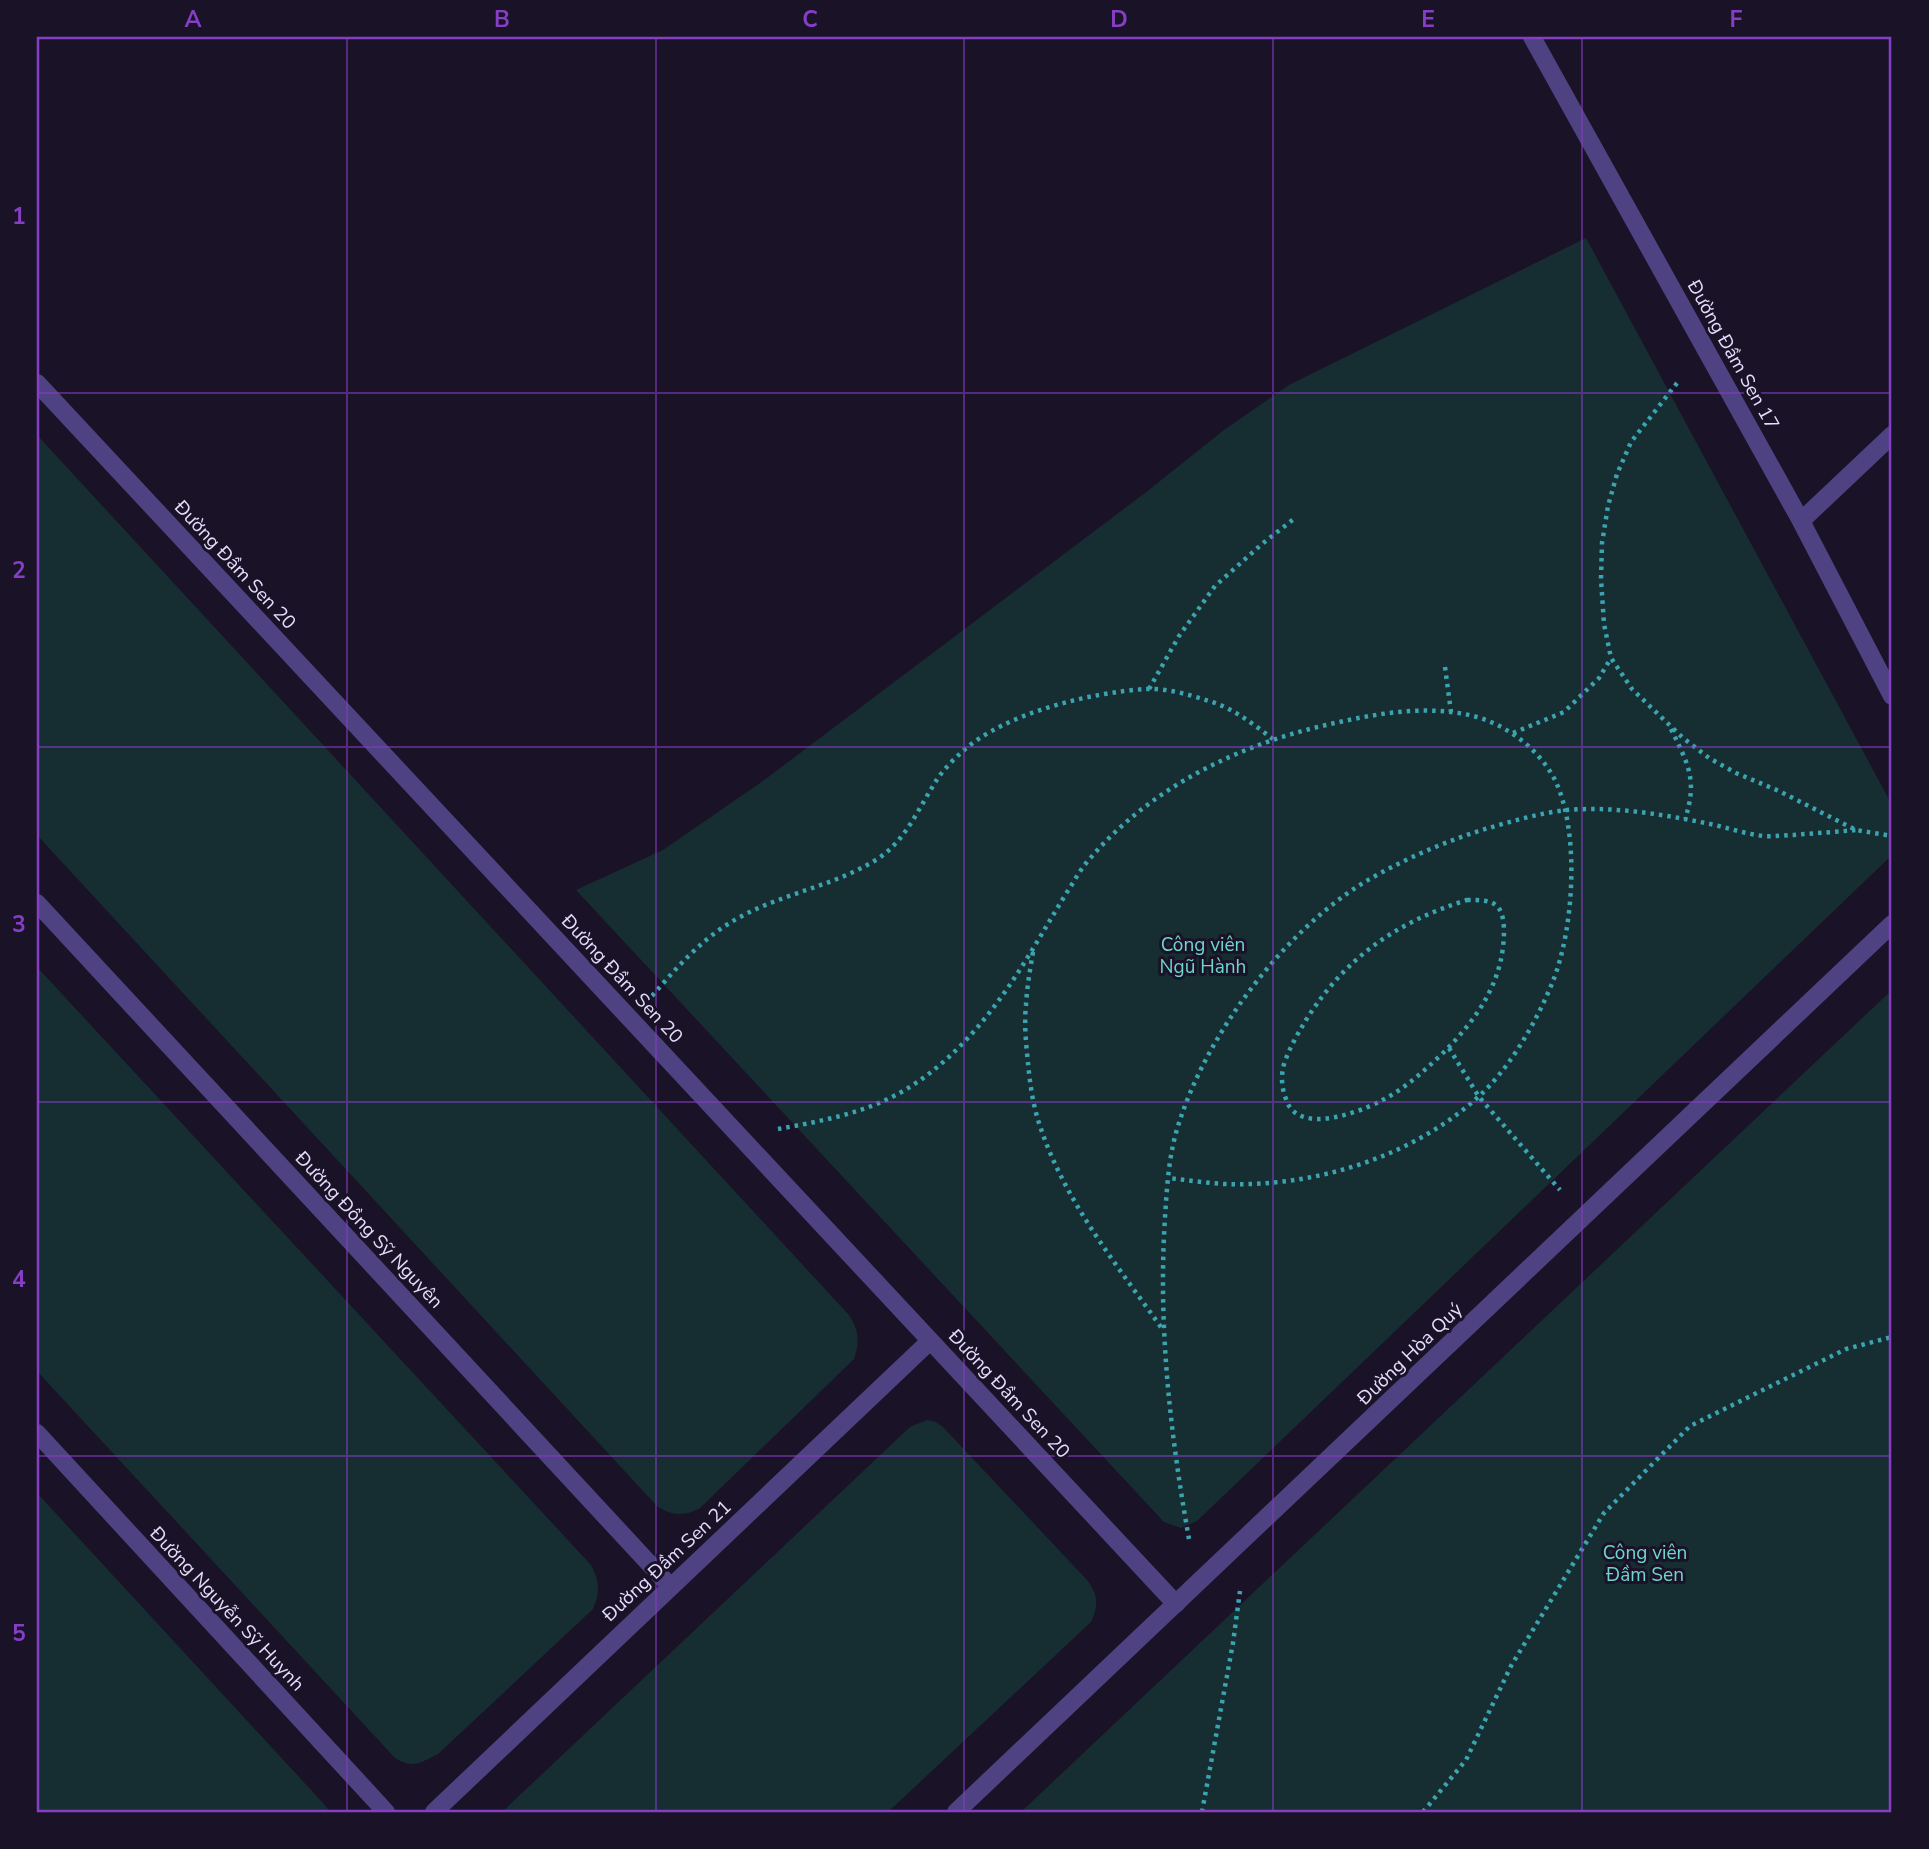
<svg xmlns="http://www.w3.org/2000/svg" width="1929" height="1849" font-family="'Nunito Sans',sans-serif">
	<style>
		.green { fill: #162e31 }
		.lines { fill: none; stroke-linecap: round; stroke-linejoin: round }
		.path { stroke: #3ca4b1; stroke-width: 4.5; stroke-dasharray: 3.5 5; stroke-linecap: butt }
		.minor { stroke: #4f4282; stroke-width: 18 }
		.grid { fill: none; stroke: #863ec5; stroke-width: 2; stroke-opacity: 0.55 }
		.labels { text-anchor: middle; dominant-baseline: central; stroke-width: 6; stroke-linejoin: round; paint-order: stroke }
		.street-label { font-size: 19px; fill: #e5ddfc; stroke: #1a1328 }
		.park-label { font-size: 19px; fill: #6ed6ce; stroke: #1a1328 }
		.neatline { fill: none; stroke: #863ec5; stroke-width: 2.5 }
		.grid-label { font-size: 23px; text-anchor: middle; font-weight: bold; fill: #863ec5 }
	</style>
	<rect width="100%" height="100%" fill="#1a1328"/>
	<g class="green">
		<polygon points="1586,238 1892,805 1892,855 1197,1521 1181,1528 1164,1522 576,890 663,850 763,781 1145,493 1224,430 1289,385"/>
		<path d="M 37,435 L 848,1314 C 859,1329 860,1342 854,1359 L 699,1509 C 683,1516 672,1516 657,1506 L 37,835 Z"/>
		<path d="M 37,967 L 591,1565 C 600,1582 600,1592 593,1609 L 438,1754 C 420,1763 413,1769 395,1758 L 37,1371 Z"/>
		<polygon points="1892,990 1892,1812 1021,1812"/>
		<path d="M 927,1420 L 936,1422 L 943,1427 L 1087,1580 C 1098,1595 1099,1605 1091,1622 L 888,1812 L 502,1812 L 910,1427 Z"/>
		<polygon points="37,1493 323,1803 330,1812 37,1812"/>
	</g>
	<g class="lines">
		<g class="path">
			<polyline points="1677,383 1631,442 1617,474 1608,506 1602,543 1601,579 1604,624 1611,658 1632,689 1683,738 1709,758 1736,773 1779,791 1856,830 1892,836"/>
			<polyline points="1445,667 1451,712"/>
			<polyline points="1149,689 1179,636 1215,586 1262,544 1295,518"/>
			<path d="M 1671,729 C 1688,764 1698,780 1685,819"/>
			<polyline points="1513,733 1564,712 1599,678 1611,658"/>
			<path d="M 1467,900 C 1492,900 1503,901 1504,930 C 1504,982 1477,1019 1442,1054 C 1426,1069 1411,1083 1393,1094 C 1370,1109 1298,1139 1286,1099 C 1282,1089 1281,1079 1283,1068 C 1287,1052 1297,1035 1306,1020 C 1345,958 1396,922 1467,900 Z"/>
			<path d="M 1033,952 C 1030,970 1027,987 1026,1005 C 1024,1024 1026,1044 1028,1063 C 1030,1084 1033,1106 1040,1126 C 1065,1202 1117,1265 1163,1330"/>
			<path d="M 652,996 C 679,965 705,935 742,916 C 787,892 835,886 879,858 C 907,839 920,805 938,778 C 945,768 955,758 963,751 C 1005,713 1092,692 1147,689 C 1167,688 1190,695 1209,701 C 1233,708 1253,724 1273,739"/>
			<polyline points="1449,1048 1479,1097 1560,1190"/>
			<path d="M 778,1129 C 817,1122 860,1114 896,1095 C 952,1065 993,1013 1026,960 C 1041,936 1054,913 1069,889 C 1075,880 1080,870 1087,862 C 1148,789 1235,746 1326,725 C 1374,714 1425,704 1473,716 C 1506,724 1539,749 1555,780 C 1580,832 1574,928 1553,981 C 1537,1021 1509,1070 1477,1098 C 1410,1158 1314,1187 1225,1184 C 1206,1183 1187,1180 1168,1178"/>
			<path d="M 1189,1539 C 1170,1433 1158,1325 1165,1218 C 1167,1185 1169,1151 1180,1120 C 1209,1031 1284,932 1363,883 C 1400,861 1441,843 1482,830 C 1509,822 1539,813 1567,810 C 1616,806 1667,815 1715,825 C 1731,829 1747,834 1763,836 C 1773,837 1784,835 1794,835 C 1815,833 1836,832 1856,830"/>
			<polyline points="1202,1812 1233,1643 1240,1591"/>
			<polyline points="1423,1812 1466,1760 1511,1666 1604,1513 1690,1426 1846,1349 1892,1337"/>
		</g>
		<g class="minor">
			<polyline points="1532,37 1801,521 1892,696"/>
			<polyline points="37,383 1176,1604"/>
			<polyline points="1801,521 1892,435"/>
			<polyline points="37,903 670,1586"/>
			<polyline points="37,1433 386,1812"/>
			<polyline points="434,1812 930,1341"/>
			<polyline points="956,1812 1892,924"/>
		</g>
	</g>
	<path class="grid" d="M 347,37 L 347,1812M 656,37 L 656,1812M 964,37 L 964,1812M 1273,37 L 1273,1812M 1582,37 L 1582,1812M 37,393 L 1892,393M 37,747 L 1892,747M 37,1102 L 1892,1102M 37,1456 L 1892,1456"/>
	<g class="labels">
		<g class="street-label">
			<text transform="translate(1733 355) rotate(61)">Đường Đầm Sen 17</text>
			<text transform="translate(235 565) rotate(47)">Đường Đầm Sen 20</text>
			<text transform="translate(622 979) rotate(47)">Đường Đầm Sen 20</text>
			<text transform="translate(369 1230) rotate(47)">Đường Đồng Sỹ Nguyên</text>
			<text transform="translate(1410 1354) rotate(-44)">Đường Hòa Quý</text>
			<text transform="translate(1009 1394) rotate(47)">Đường Đầm Sen 20</text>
			<text transform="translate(667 1561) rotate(-43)">Đường Đầm Sen 21</text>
			<text transform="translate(227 1609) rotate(47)">Đường Nguyễn Sỹ Huynh</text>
		</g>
		<g class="park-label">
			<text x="1203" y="945">Công viên<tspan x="1203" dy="22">Ngũ Hành</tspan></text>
			<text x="1645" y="1553">Công viên<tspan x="1645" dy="22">Đầm Sen</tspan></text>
		</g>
	</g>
	<rect width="1929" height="1849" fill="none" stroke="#1a1328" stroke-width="77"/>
	<rect x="38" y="38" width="1852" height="1773" class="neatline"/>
	<g class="grid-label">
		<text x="193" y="27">A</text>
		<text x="502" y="27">B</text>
		<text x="810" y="27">C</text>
		<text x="1119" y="27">D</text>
		<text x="1428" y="27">E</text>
		<text x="1736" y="27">F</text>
		<text x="19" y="224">1</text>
		<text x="19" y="578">2</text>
		<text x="19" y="932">3</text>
		<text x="19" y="1287">4</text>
		<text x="19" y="1641">5</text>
	</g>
</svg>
